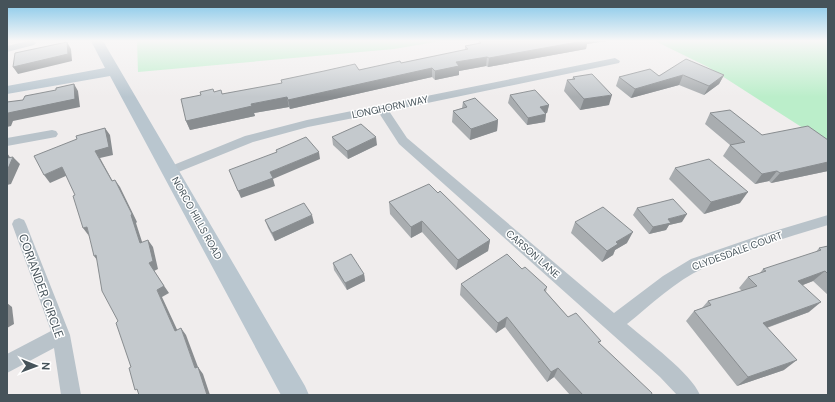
<svg xmlns="http://www.w3.org/2000/svg" width="835" height="402" font-family="'DM Sans',sans-serif">
	<style>
		.green { fill: #bbeeca }
		.lines { fill: none; stroke-linecap: round; stroke-linejoin: round }
		.street { fill: #b9c3ca; fill-rule: evenodd }
		.secondary { fill: #b9c6cf; fill-rule: evenodd }
		.wall { fill: #a9adb0 }
		.shaded-wall { fill: #898d90 }
		.building { fill: #c4c9cd; stroke: #898d90 }
		.labels { text-anchor: middle; dominant-baseline: central; stroke-width: 3; stroke-linejoin: round; paint-order: stroke }
		.street-label { font-size: 10px; fill: #46535a; stroke: #fff }
		.near-street-label { font-size: 12px; fill: #46535a; stroke: #fff }
	</style>
	<rect width="100%" height="100%" fill="#f0eded"/>
	<g class="green">
		<polygon points="137,41 441,41 394,49 138,72"/>
		<polygon points="655,41 828,41 828,144 708,67"/>
	</g>
	<g class="lines">
		<g class="street">
			<polygon points="28,41 34,41 36,43 34,45 7,52 7,46"/>
			<path d="M 615,58 L 620,61 L 619,63 L 389,111 L 407,138 L 614,313 L 663,276 L 691,259 L 761,235 L 828,215 L 828,225 C 786,238 743,250 704,268 C 675,281 651,305 627,324 C 647,341 691,373 700,395 L 677,395 L 660,377 L 399,144 L 379,113 L 308,127 L 253,142 L 171,175 L 166,174 L 164,171 L 166,168 L 245,136 L 307,120 Z"/>
			<polygon points="52,130 56,131 58,134 56,137 7,146 7,138"/>
			<polygon points="19,218 24,220 26,224 70,335 81,395 61,395 54,348 7,373 7,354 51,331 12,224 14,220"/>
		</g>
		<polygon class="secondary" points="91,41 103,41 305,386 309,395 281,395 110,76 7,94 7,86 105,68"/>
	</g>
	<g class="wall">
		<polygon points="479,41 606,41 587,44 586,49 488,67 486,66 459,71 459,75 435,80 432,77 290,109 289,107 254,113 255,116 190,130 186,121 214,92 222,94 401,63 465,50 465,46 478,44"/>
		<polygon points="724,75 719,84 704,95 679,85 631,98 616,86 619,77"/>
		<polygon points="573,77 609,105 580,110 564,91 567,80 572,80"/>
		<polygon points="510,95 549,105 547,113 546,113 545,122 527,125 508,103"/>
		<polygon points="463,102 498,120 497,131 470,140 452,122 453,111 462,108"/>
		<polygon points="710,113 762,135 828,140 828,171 771,183 769,181 755,184 723,156 730,145 705,124"/>
		<polygon points="332,137 377,145 348,159 333,145"/>
		<polygon points="675,168 740,203 704,214 669,179"/>
		<polygon points="438,193 490,240 488,251 456,270 422,232 411,238 390,214 389,202"/>
		<polygon points="637,208 682,222 669,225 666,230 649,234 633,215"/>
		<polygon points="265,220 314,223 275,241 268,228"/>
		<polygon points="575,222 627,243 615,250 613,255 602,262 571,233"/>
		<polygon points="828,246 828,295 813,281 803,285 809,312 767,328 784,370 737,386 686,321 694,311 702,308 708,301 742,291 739,288 748,277 759,274 763,269 815,253 819,248"/>
		<polygon points="333,263 364,274 365,281 347,290 334,270"/>
		<polygon points="522,269 547,287 546,292 568,317 601,341 599,343 651,395 570,395 554,377 547,382 505,327 496,333 460,295 461,284"/>
	</g>
	<g class="shaded-wall">
		<polygon points="583,41 606,41 587,44 586,49 488,67 489,58"/>
		<polygon points="67,42 71,49 72,61 18,74 13,67"/>
		<polygon points="487,57 486,66 459,71 459,75 435,80 435,71 456,62"/>
		<polygon points="432,68 432,77 290,109 288,100"/>
		<polygon points="683,75 679,85 631,98 635,89"/>
		<polygon points="724,75 719,84 704,95 709,86"/>
		<polygon points="74,84 78,91 80,107 13,121 11,126 7,127 8,113"/>
		<polygon points="612,95 609,105 580,110 584,99"/>
		<polygon points="287,97 289,107 254,113 255,116 190,130 186,121 251,104"/>
		<polygon points="549,105 547,113 539,115 540,107"/>
		<polygon points="546,114 545,122 527,125 528,118"/>
		<polygon points="498,120 497,131 470,140 471,129"/>
		<polygon points="105,128 110,135 113,155 100,158 117,189 112,181 95,151"/>
		<polygon points="376,137 377,145 348,159 347,151"/>
		<polygon points="319,152 320,159 273,179 275,186 241,198 238,191 270,172"/>
		<polygon points="7,153 12,160 13,157 20,164 11,184 7,185"/>
		<polygon points="828,162 828,171 771,183 780,173"/>
		<polygon points="62,167 68,175 50,183 44,175"/>
		<polygon points="777,171 769,181 755,184 762,174"/>
		<polygon points="115,180 120,187 137,222 136,223 145,251 140,243"/>
		<polygon points="748,192 740,203 704,214 711,202"/>
		<polygon points="687,214 682,222 669,225 666,230 649,234 653,227 668,219"/>
		<polygon points="312,215 314,223 275,241 272,233"/>
		<polygon points="422,221 422,232 411,238 411,227"/>
		<polygon points="87,227 89,236 83,228"/>
		<polygon points="633,232 627,243 615,250 613,255 602,262 607,251 616,242"/>
		<polygon points="148,240 153,247 158,269 154,271 169,293 162,297 181,338 175,331 157,290 149,263"/>
		<polygon points="490,240 488,251 456,270 458,260"/>
		<polygon points="96,255 100,264 94,256"/>
		<polygon points="825,271 813,281 787,291 798,281"/>
		<polygon points="364,274 365,281 347,290 345,283"/>
		<polygon points="821,302 809,312 752,333 763,323"/>
		<polygon points="7,303 12,307 14,324 7,328"/>
		<polygon points="507,317 505,327 496,333 498,323"/>
		<polygon points="181,328 186,335 198,367 203,374 210,395 207,395 195,368"/>
		<polygon points="797,360 784,370 737,386 748,377"/>
		<polygon points="558,368 554,377 547,382 551,372"/>
	</g>
	<g class="building">
		<polygon points="479,41 583,41 489,58 487,57 456,62 459,66 435,71 432,68 288,100 287,97 251,104 252,106 186,121 181,99 201,95 200,92 213,89 214,92 221,90 222,94 282,83 281,80 324,71 355,64 359,70 400,61 401,63 468,49 465,46 481,43"/>
		<polygon points="67,42 68,54 13,67 15,53"/>
		<polygon points="686,59 724,75 709,86 683,75 635,89 619,77 650,69 659,76"/>
		<polygon points="592,74 612,95 584,99 567,80 575,79 573,77"/>
		<polygon points="74,84 75,99 8,113 7,114 7,102 23,100 25,96 56,90 56,88"/>
		<polygon points="535,90 549,105 540,107 546,114 528,118 510,95"/>
		<polygon points="475,98 498,120 471,129 453,111 467,107 463,102"/>
		<polygon points="730,110 762,135 808,126 828,140 828,162 780,173 777,171 762,174 730,145 745,142 710,113"/>
		<polygon points="361,124 376,137 347,151 332,137"/>
		<polygon points="105,128 109,147 95,151 112,181 115,180 132,214 131,215 140,243 148,240 153,261 149,263 164,286 157,290 175,331 181,328 195,368 198,367 207,395 139,395 137,389 135,390 129,368 131,367 116,323 118,321 102,291 96,255 94,256 87,227 83,228 73,196 75,195 62,167 44,175 34,156 77,139 76,136"/>
		<polygon points="306,137 319,152 270,172 273,178 238,191 229,170 277,152 276,150"/>
		<polygon points="13,157 7,171 7,158"/>
		<polygon points="709,159 748,192 711,202 675,168"/>
		<polygon points="429,184 438,193 440,191 490,240 458,260 422,221 411,227 389,202"/>
		<polygon points="673,199 687,214 668,219 671,223 653,227 637,208"/>
		<polygon points="304,203 312,215 272,233 265,220"/>
		<polygon points="603,207 633,232 616,242 618,244 607,251 575,222"/>
		<polygon points="828,246 828,274 825,271 798,281 821,302 763,323 797,360 748,377 694,311 711,305 708,301 757,286 748,277 766,271 763,269 821,250 819,248"/>
		<polygon points="351,254 364,274 345,283 333,263"/>
		<polygon points="507,254 522,269 525,267 547,287 544,290 568,317 576,313 601,341 598,342 652,393 651,395 583,395 558,368 551,372 507,317 498,323 461,284"/>
	</g>
	<linearGradient id="sky" x2="0" y2="1"><stop stop-color="#82c6e9"/><stop offset="0.42" stop-color="#f8f7f7"/><stop offset="1" stop-color="#f8f7f7" stop-opacity="0"/></linearGradient>
	<rect width="835" height="97" fill="url(#sky)"/>
	<g class="labels">
		<g class="street-label">
			<text transform="translate(390 107) rotate(-12)">LONGHORN WAY</text>
			<text transform="translate(197 218) rotate(61)">NORCO HILLS ROAD</text>
			<text transform="translate(737 251) rotate(-20)">CLYDESDALE COURT</text>
			<text transform="translate(533 254) rotate(41)">CARSON LANE</text>
		</g>
		<g class="near-street-label">
			<text transform="translate(41 286) rotate(70)">CORIANDER CIRCLE</text>
		</g>
	</g>
	<rect width="835" height="402" fill="none" stroke="#46535a" stroke-width="16"/>
	<g transform="translate(36 366) rotate(91)" stroke="#ffffff" stroke-width="3" paint-order="stroke">
	<path d="M0-3L7 15L0 10L-7 15Z" fill="#46535a"/>
	<text y="-6" font-size="11" font-weight="bold" text-anchor="middle" fill="#46535a">N</text>
	</g>
</svg>
